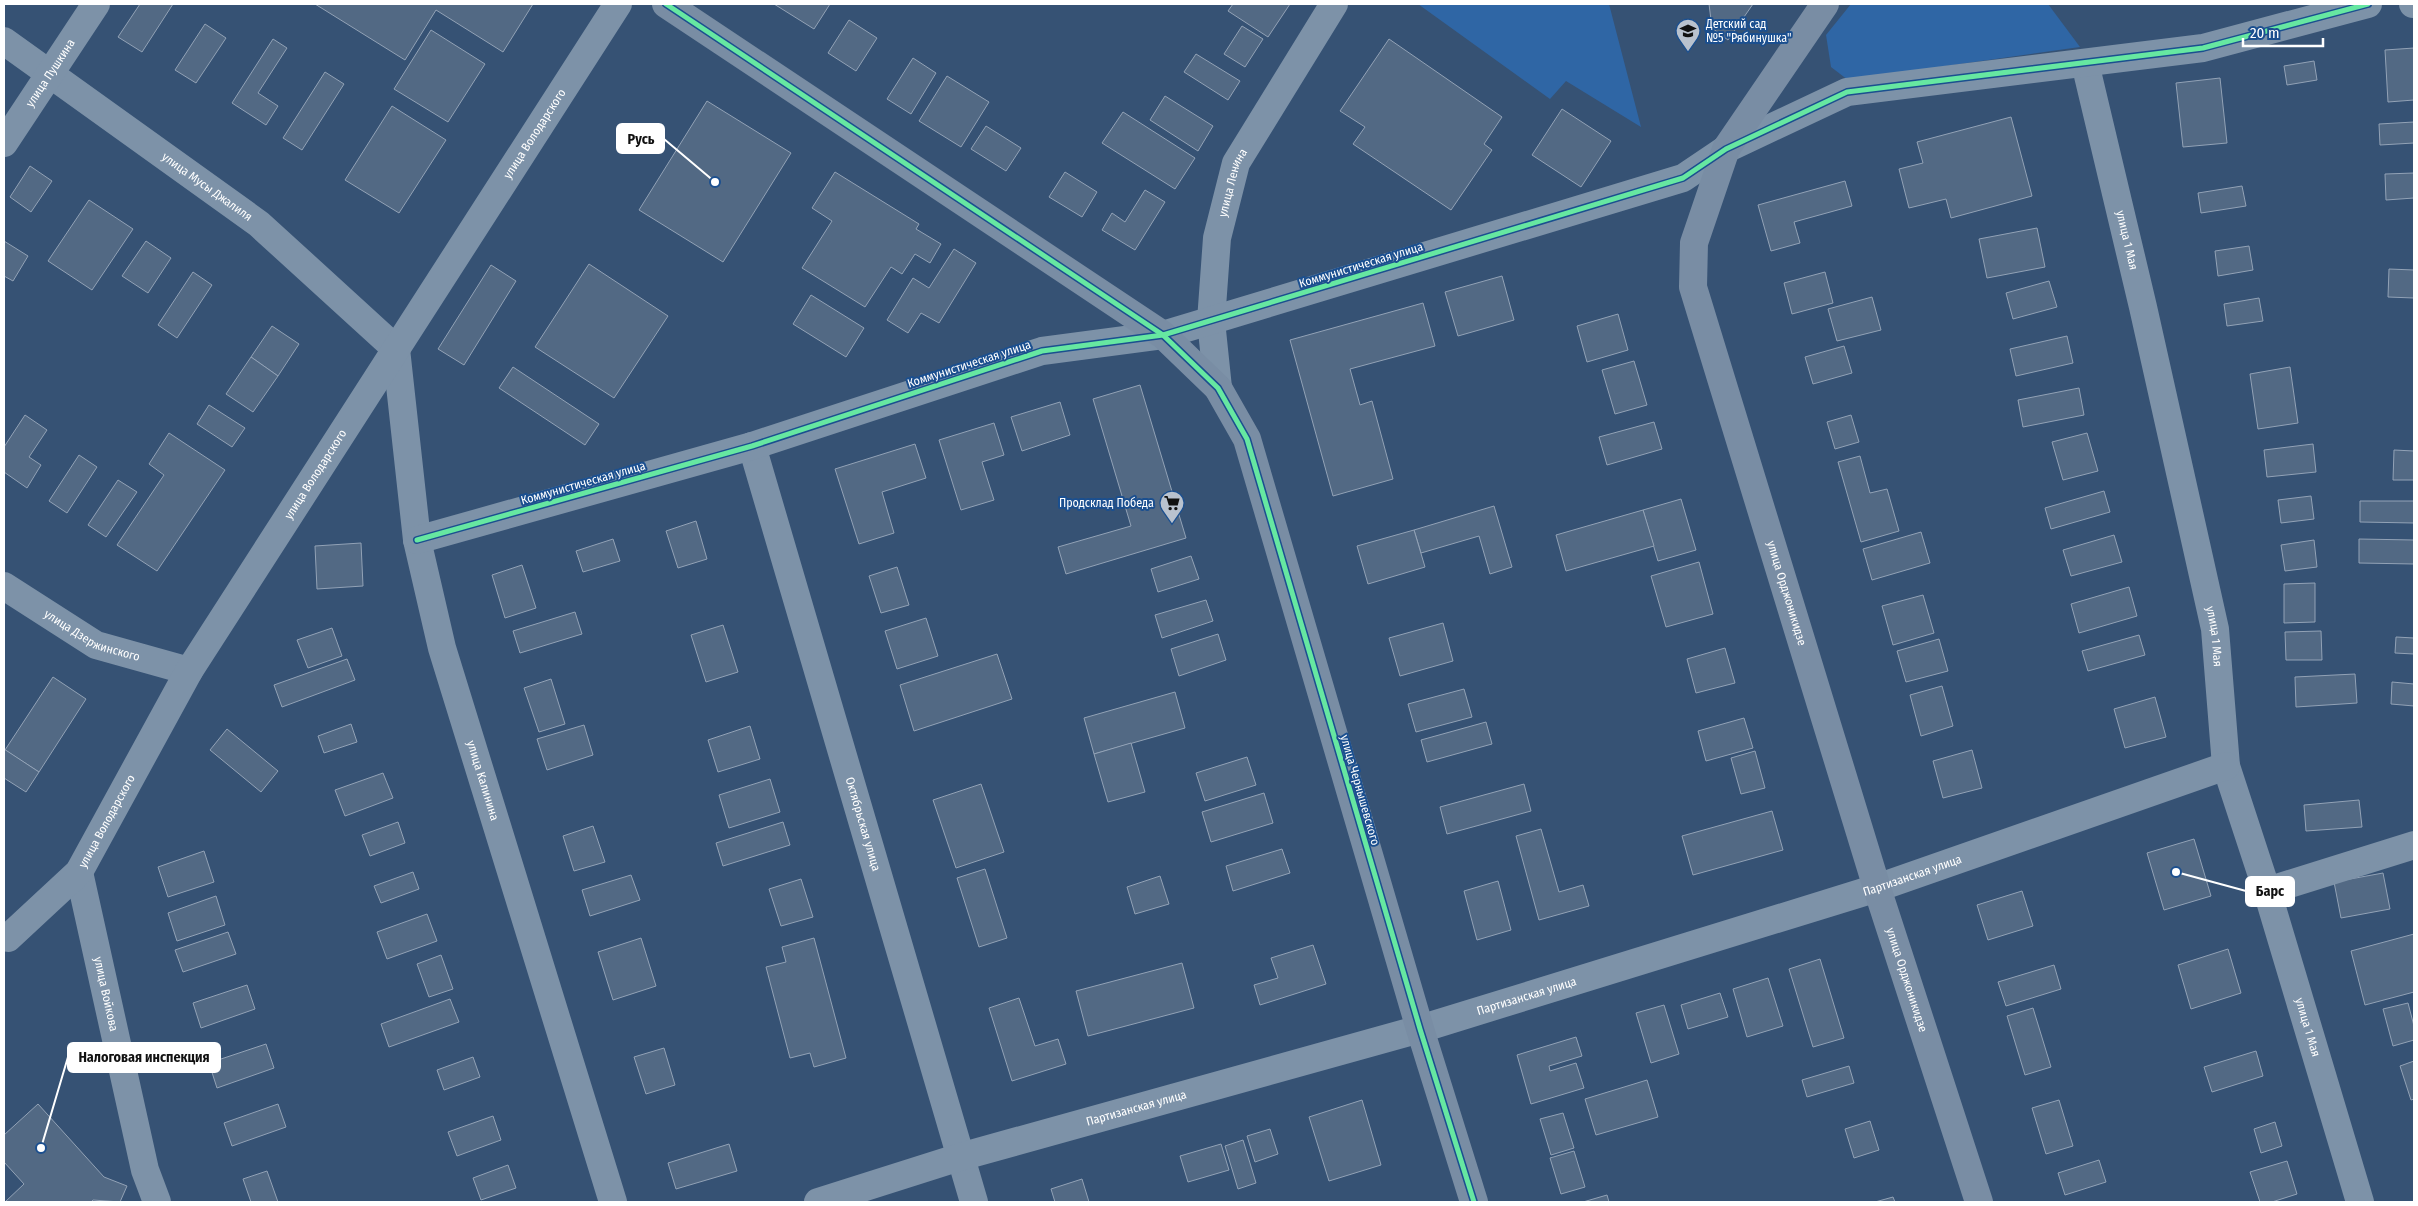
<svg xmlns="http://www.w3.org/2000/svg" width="2418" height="1206" font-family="'Fira Sans Condensed',sans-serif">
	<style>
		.green { fill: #2f66a5 }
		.building { fill: #526984; stroke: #92a2b6 }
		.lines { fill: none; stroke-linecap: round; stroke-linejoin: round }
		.street { stroke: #7d92a8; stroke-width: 28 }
		.secondary { stroke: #798da4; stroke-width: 28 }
		.cycleway-casing { stroke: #1b4f8f; stroke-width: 8 }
		.cycleway { stroke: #66e7a1; stroke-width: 5 }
		.labels { text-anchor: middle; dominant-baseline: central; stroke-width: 4; stroke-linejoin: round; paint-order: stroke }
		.poi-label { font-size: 12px; fill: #fff; stroke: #1b4f8f; text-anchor: start }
		.street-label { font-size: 12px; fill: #fff; stroke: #1b4f8f }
		.leader { fill: none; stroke: #fff; stroke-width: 2 }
		.callout-dot { fill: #fff; stroke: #1b4f8f; stroke-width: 2 }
		.callout { fill: #fff; stroke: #fff; stroke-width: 2 }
		.callout-label { font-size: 14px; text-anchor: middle; font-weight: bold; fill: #111 }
	</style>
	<rect width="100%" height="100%" fill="#365274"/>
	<g class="green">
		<polygon points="1418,4 1609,4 1641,127 1566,81 1550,99"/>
		<polygon points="1851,4 2048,4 2080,47 1848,80 1831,67 1826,35"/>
	</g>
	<g class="building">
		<polygon points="140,4 173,4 142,52 118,37"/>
		<polygon points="315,4 533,4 503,52 436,10 405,60"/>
		<polygon points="774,4 830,4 814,29"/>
		<polygon points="1233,4 1290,4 1268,37 1228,11"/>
		<polygon points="1709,4 1753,4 1728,40 1712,28"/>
		<polygon points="849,20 877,38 856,71 828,53"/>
		<polygon points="205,24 226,38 196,83 175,70"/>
		<polygon points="1242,26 1263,39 1245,67 1224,54"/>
		<polygon points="431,30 485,64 448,122 394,89"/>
		<polygon points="273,39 287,48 258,93 278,106 266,125 232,103"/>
		<polygon points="1389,39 1502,117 1484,144 1492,150 1451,210 1353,144 1365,127 1340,111"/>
		<polygon points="2414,48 2414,100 2388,102 2385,50"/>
		<polygon points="1196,54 1240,81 1228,100 1184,72"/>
		<polygon points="913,58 936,73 911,114 887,99"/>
		<polygon points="2314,61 2317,80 2287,85 2284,66"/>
		<polygon points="325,72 344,84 302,150 283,138"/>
		<polygon points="947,76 989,102 961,147 919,121"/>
		<polygon points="2220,78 2227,143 2183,147 2176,83"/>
		<polygon points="1165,96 1213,126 1198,151 1150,120"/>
		<polygon points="707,101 791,153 723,262 639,210"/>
		<polygon points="392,106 446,140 399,213 345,180"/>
		<polygon points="1562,109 1611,141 1581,187 1532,155"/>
		<polygon points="1123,112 1195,158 1175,189 1102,143"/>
		<polygon points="2011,117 2032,196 1951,218 1946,199 1909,208 1899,169 1923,163 1917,142"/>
		<polygon points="2414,122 2414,143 2380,145 2379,124"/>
		<polygon points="986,126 1021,148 1006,171 971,149"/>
		<polygon points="30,166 52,181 31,212 10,197"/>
		<polygon points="835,172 919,224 916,229 941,244 930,263 915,254 902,274 891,267 865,307 802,268 832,221 812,208"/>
		<polygon points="1065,172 1097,192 1082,217 1049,197"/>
		<polygon points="2414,173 2414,198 2386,200 2385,174"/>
		<polygon points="1845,181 1852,206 1794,222 1800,243 1771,251 1758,205"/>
		<polygon points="2242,186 2246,206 2201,213 2198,193"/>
		<polygon points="1145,190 1165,202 1135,250 1102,230 1112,213 1125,222"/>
		<polygon points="89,200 133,229 92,290 48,261"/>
		<polygon points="2037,228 2045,267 1987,278 1979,239"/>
		<polygon points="4,241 28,256 13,281 4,276"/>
		<polygon points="146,241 171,258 148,293 122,276"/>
		<polygon points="2249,246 2253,270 2218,276 2215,251"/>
		<polygon points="954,249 976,263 939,323 921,313 908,333 887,320 913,278 929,288"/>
		<polygon points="589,264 668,316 614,398 535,347"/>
		<polygon points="491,265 516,281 464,365 438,349"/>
		<polygon points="2389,269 2414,270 2414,298 2388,297"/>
		<polygon points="193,272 212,285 177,338 158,325"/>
		<polygon points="1825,272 1833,303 1792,314 1784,283"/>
		<polygon points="1502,276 1514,320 1458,336 1445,292"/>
		<polygon points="2049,281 2057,307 2013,319 2006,293"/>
		<polygon points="811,295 864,328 846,357 793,324"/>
		<polygon points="1872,297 1881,330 1837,341 1828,309"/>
		<polygon points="2259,298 2263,321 2227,326 2224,304"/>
		<polygon points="1423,303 1435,346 1350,369 1360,405 1372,401 1393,479 1333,496 1290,340"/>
		<polygon points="1618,314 1628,350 1587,362 1577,326"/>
		<polygon points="272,326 299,344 278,376 251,357"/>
		<polygon points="2067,336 2073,363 2016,376 2010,349"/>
		<polygon points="1844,346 1852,373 1813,384 1805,357"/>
		<polygon points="251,357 278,376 253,412 226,394"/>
		<polygon points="1634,361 1647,405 1615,414 1602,370"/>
		<polygon points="513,367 599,424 585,445 499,388"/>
		<polygon points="2290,367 2298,423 2258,429 2250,374"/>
		<polygon points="1140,385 1186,538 1066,574 1058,547 1131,526 1093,399"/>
		<polygon points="2079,388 2084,415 2023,427 2018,400"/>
		<polygon points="1060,402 1070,435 1022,451 1011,417"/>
		<polygon points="209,405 245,428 232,447 197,424"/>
		<polygon points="25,415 47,430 29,457 41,465 27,488 4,472 4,447"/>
		<polygon points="1851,415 1859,442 1835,449 1827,422"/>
		<polygon points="1654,422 1662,449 1607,465 1599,437"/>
		<polygon points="994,423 1004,455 982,462 994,500 961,510 939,440"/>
		<polygon points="169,433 225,470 157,571 117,545 164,475 149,464"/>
		<polygon points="2087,433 2098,471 2063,480 2052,442"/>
		<polygon points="915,444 926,478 882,492 894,533 859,544 835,469"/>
		<polygon points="2313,444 2316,472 2267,477 2264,450"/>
		<polygon points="2394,450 2414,451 2414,480 2393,480"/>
		<polygon points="79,455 97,467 67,513 49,501"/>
		<polygon points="1860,456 1870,493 1887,489 1899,531 1861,542 1838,462"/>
		<polygon points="118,480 137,492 106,537 88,525"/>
		<polygon points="2104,491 2110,512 2051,529 2045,508"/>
		<polygon points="2311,496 2314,519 2281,523 2278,500"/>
		<polygon points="1681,499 1696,550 1658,561 1643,510"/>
		<polygon points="2360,501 2414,501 2414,523 2360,522"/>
		<polygon points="1494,506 1512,567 1490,574 1479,536 1421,553 1414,530"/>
		<polygon points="1643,510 1654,546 1566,571 1556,535"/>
		<polygon points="696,521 707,559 678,568 666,531"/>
		<polygon points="1414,530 1425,567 1368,584 1357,546"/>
		<polygon points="1921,532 1930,563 1872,580 1863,549"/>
		<polygon points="2114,535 2122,562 2071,576 2063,550"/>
		<polygon points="613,539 620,561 583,572 576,551"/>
		<polygon points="2359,539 2414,540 2414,564 2359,563"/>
		<polygon points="2314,540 2317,567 2285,571 2281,545"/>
		<polygon points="361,543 363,586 317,589 315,546"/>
		<polygon points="1191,556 1199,579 1158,592 1151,569"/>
		<polygon points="1699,562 1713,614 1666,627 1651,576"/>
		<polygon points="522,565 536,608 505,618 492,575"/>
		<polygon points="897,567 909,605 881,613 869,576"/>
		<polygon points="2315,583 2315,622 2284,623 2284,584"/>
		<polygon points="2129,587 2137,616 2079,633 2071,604"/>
		<polygon points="1923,595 1934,633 1893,645 1882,606"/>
		<polygon points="1206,600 1213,621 1162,638 1155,615"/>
		<polygon points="575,612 582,634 520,653 513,631"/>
		<polygon points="926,618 938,656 897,669 885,631"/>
		<polygon points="1443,623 1453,661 1400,676 1389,638"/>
		<polygon points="723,625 738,672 706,682 691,635"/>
		<polygon points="332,628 342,656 308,668 297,640"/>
		<polygon points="2321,631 2322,660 2286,660 2285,632"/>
		<polygon points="1218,634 1226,660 1179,676 1171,649"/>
		<polygon points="2139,635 2145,655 2088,671 2082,651"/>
		<polygon points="2396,637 2414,638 2414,654 2395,653"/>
		<polygon points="1939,639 1948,671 1906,682 1897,651"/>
		<polygon points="1725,648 1735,683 1696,693 1687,659"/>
		<polygon points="997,654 1012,699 914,731 900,685"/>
		<polygon points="347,659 355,680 282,707 274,685"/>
		<polygon points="2355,674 2357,703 2296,707 2295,677"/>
		<polygon points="53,677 86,699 39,772 5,750"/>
		<polygon points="551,679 565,724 539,732 524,688"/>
		<polygon points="2392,682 2414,684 2414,706 2391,704"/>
		<polygon points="1942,686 1953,726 1921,736 1910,695"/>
		<polygon points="1464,689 1472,717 1416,732 1408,704"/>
		<polygon points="1175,692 1185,728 1094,754 1084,718"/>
		<polygon points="2155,697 2166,737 2125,748 2114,709"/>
		<polygon points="1744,718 1753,748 1706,761 1698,731"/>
		<polygon points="1486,722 1492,744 1427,762 1421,740"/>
		<polygon points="351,724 357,742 324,753 318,736"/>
		<polygon points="584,725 593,755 547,770 537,739"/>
		<polygon points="750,726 760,759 718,772 708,740"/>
		<polygon points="227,729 278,771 261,792 210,750"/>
		<polygon points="1131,743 1145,792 1108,802 1094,754"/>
		<polygon points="4,749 39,772 26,792 4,778"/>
		<polygon points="1972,750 1982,788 1943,798 1933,761"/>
		<polygon points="1755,751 1765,788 1741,794 1731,758"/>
		<polygon points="1247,757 1256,785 1205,801 1196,773"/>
		<polygon points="383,773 393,798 345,816 335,790"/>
		<polygon points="770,779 780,812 729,828 719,795"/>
		<polygon points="981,784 1004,852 956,868 933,800"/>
		<polygon points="1524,784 1531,811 1447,834 1440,807"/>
		<polygon points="1264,793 1273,823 1211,842 1202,812"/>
		<polygon points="2359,800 2362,827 2306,831 2304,805"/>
		<polygon points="1772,811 1783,850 1693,875 1682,836"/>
		<polygon points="398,822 405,843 370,856 362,835"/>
		<polygon points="783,822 790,845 723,866 716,843"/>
		<polygon points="593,826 605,862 574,871 563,836"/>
		<polygon points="1541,829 1559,892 1583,885 1589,906 1539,920 1516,836"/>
		<polygon points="2194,839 2211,896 2164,910 2147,853"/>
		<polygon points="1282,849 1290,873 1233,891 1226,866"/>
		<polygon points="204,851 214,882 168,897 158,867"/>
		<polygon points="985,869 1007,938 979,947 957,878"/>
		<polygon points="413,872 419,889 381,903 374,886"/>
		<polygon points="2383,873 2390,909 2341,918 2334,882"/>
		<polygon points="631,875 640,900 590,916 582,890"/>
		<polygon points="1160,876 1169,904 1135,914 1127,887"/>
		<polygon points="801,879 813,917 781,926 769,889"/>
		<polygon points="1498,881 1511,930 1477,940 1464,891"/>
		<polygon points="2022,891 2033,926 1988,940 1977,905"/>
		<polygon points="216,896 225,925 177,941 168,913"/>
		<polygon points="427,914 437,941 387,959 377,932"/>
		<polygon points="228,932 236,954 183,972 175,950"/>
		<polygon points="2414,934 2414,992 2365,1005 2351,951"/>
		<polygon points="641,938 656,986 613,1000 598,952"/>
		<polygon points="814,938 846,1058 814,1067 810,1053 790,1058 766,967 786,962 782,947"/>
		<polygon points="1313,945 1326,984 1260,1005 1254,985 1278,978 1271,958"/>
		<polygon points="2228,949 2241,993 2191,1009 2178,965"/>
		<polygon points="441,955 453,989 429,997 417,964"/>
		<polygon points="1820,959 1844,1038 1813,1047 1789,969"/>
		<polygon points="1182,963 1194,1008 1088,1036 1076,991"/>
		<polygon points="2054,965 2061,989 2006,1006 1998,982"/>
		<polygon points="1768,978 1783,1026 1747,1037 1733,989"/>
		<polygon points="247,985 255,1009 201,1028 193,1003"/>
		<polygon points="1720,993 1728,1017 1688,1029 1681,1005"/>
		<polygon points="1019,998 1035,1046 1058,1039 1066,1064 1012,1081 989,1008"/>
		<polygon points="450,999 459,1022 389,1047 381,1024"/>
		<polygon points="2408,1003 2414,1026 2414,1040 2393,1046 2383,1009"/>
		<polygon points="1664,1005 1679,1054 1651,1063 1636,1013"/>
		<polygon points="2033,1008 2051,1067 2025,1075 2007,1016"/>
		<polygon points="1576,1037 1582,1056 1549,1066 1550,1071 1576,1063 1584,1088 1531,1104 1517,1055"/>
		<polygon points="266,1044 274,1068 217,1088 209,1063"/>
		<polygon points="664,1048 675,1085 646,1094 634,1057"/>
		<polygon points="2256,1051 2263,1076 2212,1092 2204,1067"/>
		<polygon points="473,1057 480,1077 444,1090 437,1070"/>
		<polygon points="2414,1061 2414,1099 2411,1100 2400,1066"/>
		<polygon points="1849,1066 1854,1083 1807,1097 1802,1080"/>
		<polygon points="1647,1080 1658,1117 1596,1135 1585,1099"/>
		<polygon points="1362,1100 1381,1165 1329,1181 1309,1117"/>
		<polygon points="2059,1100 2073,1146 2046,1154 2032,1108"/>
		<polygon points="38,1104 104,1177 127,1186 120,1202 93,1200 91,1202 5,1202 24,1184 4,1162 4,1135"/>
		<polygon points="278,1104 286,1127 232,1146 224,1123"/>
		<polygon points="1563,1113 1574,1148 1551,1155 1540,1119"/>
		<polygon points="493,1116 501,1140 457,1156 448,1132"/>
		<polygon points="1870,1121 1879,1150 1854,1158 1845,1129"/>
		<polygon points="2275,1122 2282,1146 2261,1153 2254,1129"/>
		<polygon points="1270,1129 1278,1154 1255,1162 1247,1136"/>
		<polygon points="1243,1140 1256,1183 1238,1189 1225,1146"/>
		<polygon points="729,1144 737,1171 676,1189 668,1163"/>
		<polygon points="1221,1144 1229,1170 1188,1182 1180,1156"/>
		<polygon points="1574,1151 1585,1187 1561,1194 1550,1158"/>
		<polygon points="2099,1160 2106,1182 2065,1195 2058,1173"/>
		<polygon points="2287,1161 2297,1194 2272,1202 2260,1202 2250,1172"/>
		<polygon points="508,1165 516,1188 481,1200 473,1178"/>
		<polygon points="267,1171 278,1202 251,1202 243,1179"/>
		<polygon points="1082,1179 1089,1202 1055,1202 1051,1189"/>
		<polygon points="1607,1195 1609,1202 1583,1202"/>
		<polygon points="1893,1197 1895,1202 1875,1202"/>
	</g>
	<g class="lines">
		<g class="street">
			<polyline points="2413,4 2414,4"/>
			<path id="s1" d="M 4,41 L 259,224 L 396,349 L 417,540 L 442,648 L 613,1202"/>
			<path id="s2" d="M 2085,63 L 2143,307 L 2215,629 L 2226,766 L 2267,891 L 2360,1202"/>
			<path id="s3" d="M 4,143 L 96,4"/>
			<path id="s4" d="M 1218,388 L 1211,321 L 1217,238 L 1236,163 L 1334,4"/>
			<path id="s5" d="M 752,446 L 974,1202"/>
			<polyline points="417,540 752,446 1042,351 1163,335 1683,178 1726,149 1847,92 2203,48 2368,4"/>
			<path id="s6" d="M 4,586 L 96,645 L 189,671"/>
			<path id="s7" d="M 79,872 L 145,1170 L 157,1202"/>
			<polyline points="2267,891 2414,845"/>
			<path id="s8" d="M 4,937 L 8,938 L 79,872 L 189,671 L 618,4"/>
			<path id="s9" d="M 818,1202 L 960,1157 L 1420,1029 L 1877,888 L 2226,766"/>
		</g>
		<g class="secondary">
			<polyline points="666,4 1163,335 1218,388 1247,439 1420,1029 1474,1202"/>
			<path id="s10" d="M 1825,4 L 1726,149 L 1694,243 L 1693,287 L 1877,888 L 1979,1202"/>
		</g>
		<defs>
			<g id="cycleway">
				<polyline points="666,4 1163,335 1218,388 1247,439 1420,1029 1474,1202"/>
				<polyline points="417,540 752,446 1042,351 1163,335 1683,178 1726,149 1847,92 2203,48 2368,4"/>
			</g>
		</defs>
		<use href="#cycleway" class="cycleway-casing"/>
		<use href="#cycleway" class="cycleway"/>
	</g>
	<defs>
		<symbol id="school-pin" viewBox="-11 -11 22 30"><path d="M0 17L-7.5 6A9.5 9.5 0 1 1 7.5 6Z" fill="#b9c2ce" stroke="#1b4f8f"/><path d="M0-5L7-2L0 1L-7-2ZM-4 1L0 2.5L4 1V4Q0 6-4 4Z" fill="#111"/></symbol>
		<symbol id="supermarket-pin" viewBox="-11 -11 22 30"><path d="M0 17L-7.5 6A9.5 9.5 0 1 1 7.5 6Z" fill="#b9c2ce" stroke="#1b4f8f"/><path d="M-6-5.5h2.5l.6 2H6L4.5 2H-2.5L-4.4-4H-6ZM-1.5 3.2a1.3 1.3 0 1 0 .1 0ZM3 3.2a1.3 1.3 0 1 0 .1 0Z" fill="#111"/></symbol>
	</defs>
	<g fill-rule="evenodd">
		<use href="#school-pin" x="1674" y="17" width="28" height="38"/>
		<use href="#supermarket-pin" x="1158" y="489" width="28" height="38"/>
	</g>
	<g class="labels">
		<g class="poi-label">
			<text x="1706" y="24">Детский сад<tspan x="1706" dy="14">№5 "Рябинушка"</tspan></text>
			<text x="1154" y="503" text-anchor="end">Продсклад Победа</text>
		</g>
		<g class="street-label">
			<text stroke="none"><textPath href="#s3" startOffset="84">улица Пушкина</textPath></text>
			<text stroke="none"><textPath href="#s8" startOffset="969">улица Володарского</textPath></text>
			<text stroke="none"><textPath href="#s4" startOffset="208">улица Ленина</textPath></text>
			<text stroke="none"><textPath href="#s1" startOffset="250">улица Мусы Джалиля</textPath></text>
			<text stroke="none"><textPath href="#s2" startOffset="182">улица 1 Мая</textPath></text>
			<text transform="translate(1361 265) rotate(-17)">Коммунистическая улица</text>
			<text transform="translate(969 364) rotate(-18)">Коммунистическая улица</text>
			<text stroke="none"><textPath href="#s8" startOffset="564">улица Володарского</textPath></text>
			<text transform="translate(583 483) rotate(-16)">Коммунистическая улица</text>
			<text stroke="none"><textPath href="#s10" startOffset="639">улица Орджоникидзе</textPath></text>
			<text stroke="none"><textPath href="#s6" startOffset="102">улица Дзержинского</textPath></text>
			<text stroke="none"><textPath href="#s2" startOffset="588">улица 1 Мая</textPath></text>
			<text stroke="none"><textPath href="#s1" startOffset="941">улица Калинина</textPath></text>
			<text transform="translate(1360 790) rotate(74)">улица Чернышевского</text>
			<text stroke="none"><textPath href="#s8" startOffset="159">улица Володарского</textPath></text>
			<text stroke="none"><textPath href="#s5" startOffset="394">Октябрьская улица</textPath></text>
			<text stroke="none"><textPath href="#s9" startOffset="1142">Партизанская улица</textPath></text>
			<text stroke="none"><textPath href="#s10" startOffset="1044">улица Орджоникидзе</textPath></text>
			<text stroke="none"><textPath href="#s7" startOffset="125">улица Войкова</textPath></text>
			<text stroke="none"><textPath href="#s9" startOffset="738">Партизанская улица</textPath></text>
			<text stroke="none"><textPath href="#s2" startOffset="992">улица 1 Мая</textPath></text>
			<text stroke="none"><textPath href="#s9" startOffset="332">Партизанская улица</textPath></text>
		</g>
	</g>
	<path class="leader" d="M715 182L664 139M2176 872L2246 891M41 1148L68 1057"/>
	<g class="callout-dot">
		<circle cx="715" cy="182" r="5"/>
		<circle cx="2176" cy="872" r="5"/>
		<circle cx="41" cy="1148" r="5"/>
	</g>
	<g class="callout">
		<rect x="617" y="124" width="47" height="29" rx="5"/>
		<rect x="2246" y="877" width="48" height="29" rx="5"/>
		<rect x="68" y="1043" width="152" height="29" rx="5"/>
	</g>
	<g class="callout-label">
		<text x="641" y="144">Русь</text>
		<text x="2270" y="896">Барс</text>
		<text x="144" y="1062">Налоговая инспекция</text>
	</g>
	<rect width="2418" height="1206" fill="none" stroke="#ffffff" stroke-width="10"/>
	<path d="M2243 38v8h80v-8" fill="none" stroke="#ffffff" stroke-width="2.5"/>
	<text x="2250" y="38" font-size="15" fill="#ffffff" stroke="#1b4f8f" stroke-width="4" paint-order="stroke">20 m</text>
</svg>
